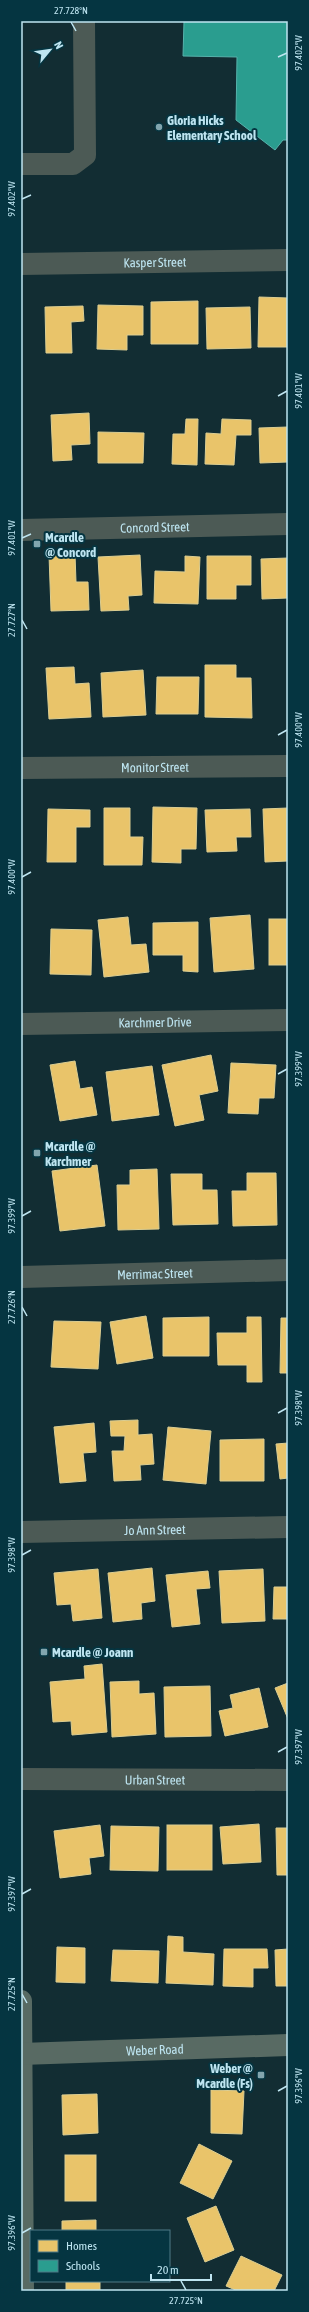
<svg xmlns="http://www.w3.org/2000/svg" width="309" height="2312" font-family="'Asap Condensed',sans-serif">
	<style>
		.homes { fill: #e9c46a; stroke: #dcce92 }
		.schools { fill: #2a9d8f; stroke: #56b3ac }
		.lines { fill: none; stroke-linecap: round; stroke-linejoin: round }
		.minor { stroke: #4c5a55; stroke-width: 22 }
		.major { stroke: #586a63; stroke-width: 22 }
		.ticks { fill: none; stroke: #bee5f1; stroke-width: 1.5 }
		.poi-dot { fill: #82a5ae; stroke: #053541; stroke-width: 1.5 }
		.labels { text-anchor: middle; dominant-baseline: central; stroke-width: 4; stroke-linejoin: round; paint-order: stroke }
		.poi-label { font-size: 13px; font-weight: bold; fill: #bee5f1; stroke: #053541; text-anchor: start }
		.street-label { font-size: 13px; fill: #bee5f1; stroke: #053541 }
		.neatline { fill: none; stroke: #bee5f1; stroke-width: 1.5 }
		.ticks-label { font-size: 10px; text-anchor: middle; fill: #bee5f1 }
	</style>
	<rect width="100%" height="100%" fill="#122d33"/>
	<g class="homes">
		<polygon points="259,297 288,298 288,347 258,347"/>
		<polygon points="198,301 198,344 151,344 151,302"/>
		<polygon points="98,305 143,306 143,335 127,335 127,350 97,349"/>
		<polygon points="83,306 84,321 71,322 72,353 46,353 45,307"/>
		<polygon points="250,307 251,348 207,349 206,308"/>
		<polygon points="89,413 90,444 71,445 72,460 53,461 51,415"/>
		<polygon points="186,419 198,419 197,465 172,464 173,434 185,434"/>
		<polygon points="222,419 251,420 251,435 236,435 234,465 205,464 206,433 221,434"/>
		<polygon points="288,427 288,462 260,463 259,428"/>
		<polygon points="98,432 144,433 143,463 98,463"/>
		<polygon points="75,554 76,582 88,582 89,610 51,611 49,555"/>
		<polygon points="140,555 142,595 128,596 129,610 101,611 98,557"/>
		<polygon points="185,556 200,557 198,604 154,603 155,571 185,572"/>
		<polygon points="207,556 251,556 251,585 236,585 236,599 207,599"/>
		<polygon points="288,558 288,598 262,599 261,559"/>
		<polygon points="205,665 236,665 236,678 251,678 252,718 205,717"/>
		<polygon points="74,667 75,684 89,683 91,717 49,719 46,668"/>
		<polygon points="143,670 146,715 103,717 101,673"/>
		<polygon points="157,677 199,677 198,714 156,714"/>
		<polygon points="153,807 197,808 196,849 181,849 181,863 152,862"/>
		<polygon points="104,808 130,808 130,837 143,837 142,865 104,865"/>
		<polygon points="288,808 288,861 265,862 263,809"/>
		<polygon points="48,809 90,810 90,827 76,827 76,862 47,862"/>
		<polygon points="250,809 251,837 236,837 237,851 207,852 205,810"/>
		<polygon points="250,915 254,969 214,972 210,918"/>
		<polygon points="128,917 131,945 146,944 149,972 104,977 98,920"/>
		<rect x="269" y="919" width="19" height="46"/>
		<polygon points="198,922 198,972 183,971 183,955 153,955 153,923"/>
		<polygon points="51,929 92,930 91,975 50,974"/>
		<polygon points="211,1055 218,1091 199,1095 204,1120 175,1126 162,1065"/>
		<polygon points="75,1061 80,1089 92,1087 97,1115 60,1121 50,1065"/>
		<polygon points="231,1063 276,1065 274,1098 259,1098 258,1114 228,1113"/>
		<polygon points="152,1066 159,1115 112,1121 106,1072"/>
		<polygon points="97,1165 105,1226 60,1231 52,1171"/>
		<polygon points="157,1169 159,1229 118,1230 117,1185 130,1185 130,1170"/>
		<polygon points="247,1173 276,1173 277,1225 233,1226 232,1191 247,1191"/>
		<polygon points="171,1174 202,1174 202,1190 217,1190 218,1224 173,1225"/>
		<polygon points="146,1316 153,1358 117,1364 110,1322"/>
		<polygon points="209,1317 209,1356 163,1356 163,1318"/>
		<polygon points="247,1317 261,1317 262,1382 247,1382 247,1365 218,1365 217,1333 247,1333"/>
		<polygon points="281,1318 288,1318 288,1373 280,1373"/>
		<polygon points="54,1321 101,1322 98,1369 51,1367"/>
		<polygon points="138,1420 138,1435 152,1434 154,1464 140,1465 141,1480 114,1481 112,1451 124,1451 125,1436 111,1436 110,1421"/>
		<polygon points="94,1423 96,1452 83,1453 86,1481 60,1483 54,1427"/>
		<polygon points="168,1427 211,1431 206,1484 163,1480"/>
		<polygon points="264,1439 264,1481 220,1481 220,1440"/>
		<polygon points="288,1443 288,1478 280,1479 276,1444"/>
		<polygon points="152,1568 155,1601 141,1603 142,1619 113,1622 108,1573"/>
		<polygon points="98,1569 102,1618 73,1621 71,1604 57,1605 54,1573"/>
		<polygon points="263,1569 265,1621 222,1623 219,1571"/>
		<polygon points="208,1571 210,1588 196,1589 200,1624 172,1627 166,1575"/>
		<polygon points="274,1587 288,1587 288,1619 273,1619"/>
		<polygon points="102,1664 107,1732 72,1735 71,1721 53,1722 50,1682 85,1679 84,1666"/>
		<polygon points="139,1681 139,1694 154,1693 156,1734 112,1737 110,1682"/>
		<polygon points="288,1683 288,1719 275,1688"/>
		<polygon points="210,1686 211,1736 165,1737 164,1687"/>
		<polygon points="259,1688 268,1727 225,1736 219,1711 233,1708 230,1695"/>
		<polygon points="259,1824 261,1862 223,1864 220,1827"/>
		<polygon points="100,1825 104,1856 89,1858 91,1874 60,1878 54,1831"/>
		<rect x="167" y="1825" width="45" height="45"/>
		<polygon points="111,1826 159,1827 158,1871 110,1870"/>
		<polygon points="276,1828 288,1828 288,1875 277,1875"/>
		<polygon points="168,1936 183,1937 183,1952 214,1954 213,1985 166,1983"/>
		<polygon points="57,1947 85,1948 85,1983 56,1982"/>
		<polygon points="224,1949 267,1949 268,1968 253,1968 253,1987 223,1986"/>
		<polygon points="288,1949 288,1986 276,1986 275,1950"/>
		<polygon points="113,1950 159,1951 158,1983 111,1981"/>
		<polygon points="211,2090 244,2091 242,2134 211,2133"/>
		<polygon points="97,2094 98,2133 63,2135 62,2095"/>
		<polygon points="199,2144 232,2161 213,2199 180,2183"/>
		<rect x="65" y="2155" width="31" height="46"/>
		<polygon points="216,2206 234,2250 205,2262 187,2218"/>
		<polygon points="96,2220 96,2231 62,2231 62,2221"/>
		<polygon points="241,2256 282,2275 274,2291 238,2291 226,2286"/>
		<rect x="66" y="2282" width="34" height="9"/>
	</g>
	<polygon class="schools" points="184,21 288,21 288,140 283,140 275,150 236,120 237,57 183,56"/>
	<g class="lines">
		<g class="minor">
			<polyline points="21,164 73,164 85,155 84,21"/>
			<path id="s1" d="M 21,264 L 288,260"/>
			<path id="s2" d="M 21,530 L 288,524"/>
			<path id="s3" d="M 21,768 L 288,766"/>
			<path id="s4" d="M 21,1024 L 288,1020"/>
			<path id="s5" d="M 21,1277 L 288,1270"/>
			<path id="s6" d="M 21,1532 L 288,1527"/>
			<path id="s7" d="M 21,1779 L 288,1780"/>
		</g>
		<g class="major">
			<polyline points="21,2001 23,2291"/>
			<path id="s8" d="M 21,2054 L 288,2045"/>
		</g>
	</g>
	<path class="ticks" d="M 71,22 L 76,31M 278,57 L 287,53M 22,199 L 31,195M 278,396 L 287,391M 22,538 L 31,534M 22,620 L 27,629M 278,735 L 287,730M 22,877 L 31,872M 278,1074 L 287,1069M 22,1216 L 31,1211M 22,1307 L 27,1316M 278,1413 L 287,1408M 22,1555 L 31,1550M 278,1752 L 287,1747M 22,1894 L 31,1889M 22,1994 L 27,2003M 278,2091 L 287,2086M 22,2233 L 31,2228M 181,2281 L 186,2290"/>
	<g class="poi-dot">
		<circle cx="159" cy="127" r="4"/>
		<rect x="33" y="540" width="8" height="8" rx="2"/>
		<rect x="33" y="1149" width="8" height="8" rx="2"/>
		<rect x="40" y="1648" width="8" height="8" rx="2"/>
		<rect x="257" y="2071" width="8" height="8" rx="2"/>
	</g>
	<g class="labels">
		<g class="poi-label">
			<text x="167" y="120">Gloria Hicks<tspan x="167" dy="15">Elementary School</tspan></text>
			<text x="45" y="537">Mcardle<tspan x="45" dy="15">@ Concord</tspan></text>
			<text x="45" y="1146">Mcardle @<tspan x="45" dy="15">Karchmer</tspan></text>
			<text x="52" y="1652">Mcardle @ Joann</text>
			<text x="253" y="2068" text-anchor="end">Weber @<tspan x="253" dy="15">Mcardle (Fs)</tspan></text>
		</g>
		<g class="street-label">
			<text stroke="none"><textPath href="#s1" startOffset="134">Kasper Street</textPath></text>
			<text stroke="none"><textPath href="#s2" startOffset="134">Concord Street</textPath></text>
			<text stroke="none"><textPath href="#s3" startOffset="134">Monitor Street</textPath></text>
			<text stroke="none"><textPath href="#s4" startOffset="134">Karchmer Drive</textPath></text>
			<text stroke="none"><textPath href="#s5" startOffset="134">Merrimac Street</textPath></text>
			<text stroke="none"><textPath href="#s6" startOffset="134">Jo Ann Street</textPath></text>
			<text stroke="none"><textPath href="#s7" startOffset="134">Urban Street</textPath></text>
			<text stroke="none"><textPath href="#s8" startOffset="134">Weber Road</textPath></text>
		</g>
	</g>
	<rect width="309" height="2312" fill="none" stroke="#053541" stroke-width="44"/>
	<rect x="30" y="2230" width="140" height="52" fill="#053541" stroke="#4f7b87"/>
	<rect x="38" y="2240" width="20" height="12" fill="#e9c46a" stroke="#4f7b87"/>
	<text x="66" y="2250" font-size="12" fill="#bee5f1">Homes</text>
	<rect x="38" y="2260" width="20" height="12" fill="#2a9d8f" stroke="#4f7b87"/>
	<text x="66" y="2270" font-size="12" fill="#bee5f1">Schools</text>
	<g transform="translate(50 50) rotate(61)" stroke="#053541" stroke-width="3" paint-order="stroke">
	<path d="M0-3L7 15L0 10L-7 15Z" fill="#bee5f1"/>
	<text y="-6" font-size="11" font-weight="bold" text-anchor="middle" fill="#bee5f1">N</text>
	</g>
	<path d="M151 2274v6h60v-6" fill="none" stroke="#bee5f1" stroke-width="2"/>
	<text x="157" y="2274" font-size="12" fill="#bee5f1" stroke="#053541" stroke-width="3" paint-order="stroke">20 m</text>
	<rect x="22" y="22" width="265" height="2268" class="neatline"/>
	<g class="ticks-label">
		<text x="71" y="14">27.728°N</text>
		<text transform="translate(298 53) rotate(-90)" y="4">97.402°W</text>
		<text transform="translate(11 199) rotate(-90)" y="4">97.402°W</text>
		<text transform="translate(298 391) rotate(-90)" y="4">97.401°W</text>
		<text transform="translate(11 538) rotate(-90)" y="4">97.401°W</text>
		<text transform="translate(11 620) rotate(-90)" y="4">27.727°N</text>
		<text transform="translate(298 730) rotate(-90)" y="4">97.400°W</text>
		<text transform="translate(11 877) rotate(-90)" y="4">97.400°W</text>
		<text transform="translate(298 1069) rotate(-90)" y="4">97.399°W</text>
		<text transform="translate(11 1216) rotate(-90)" y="4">97.399°W</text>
		<text transform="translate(11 1307) rotate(-90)" y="4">27.726°N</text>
		<text transform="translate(298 1408) rotate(-90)" y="4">97.398°W</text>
		<text transform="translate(11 1555) rotate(-90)" y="4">97.398°W</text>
		<text transform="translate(298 1747) rotate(-90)" y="4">97.397°W</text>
		<text transform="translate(11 1894) rotate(-90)" y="4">97.397°W</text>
		<text transform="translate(11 1994) rotate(-90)" y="4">27.725°N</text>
		<text transform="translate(298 2086) rotate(-90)" y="4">97.396°W</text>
		<text transform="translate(11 2233) rotate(-90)" y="4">97.396°W</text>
		<text x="186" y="2304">27.725°N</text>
	</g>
</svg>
